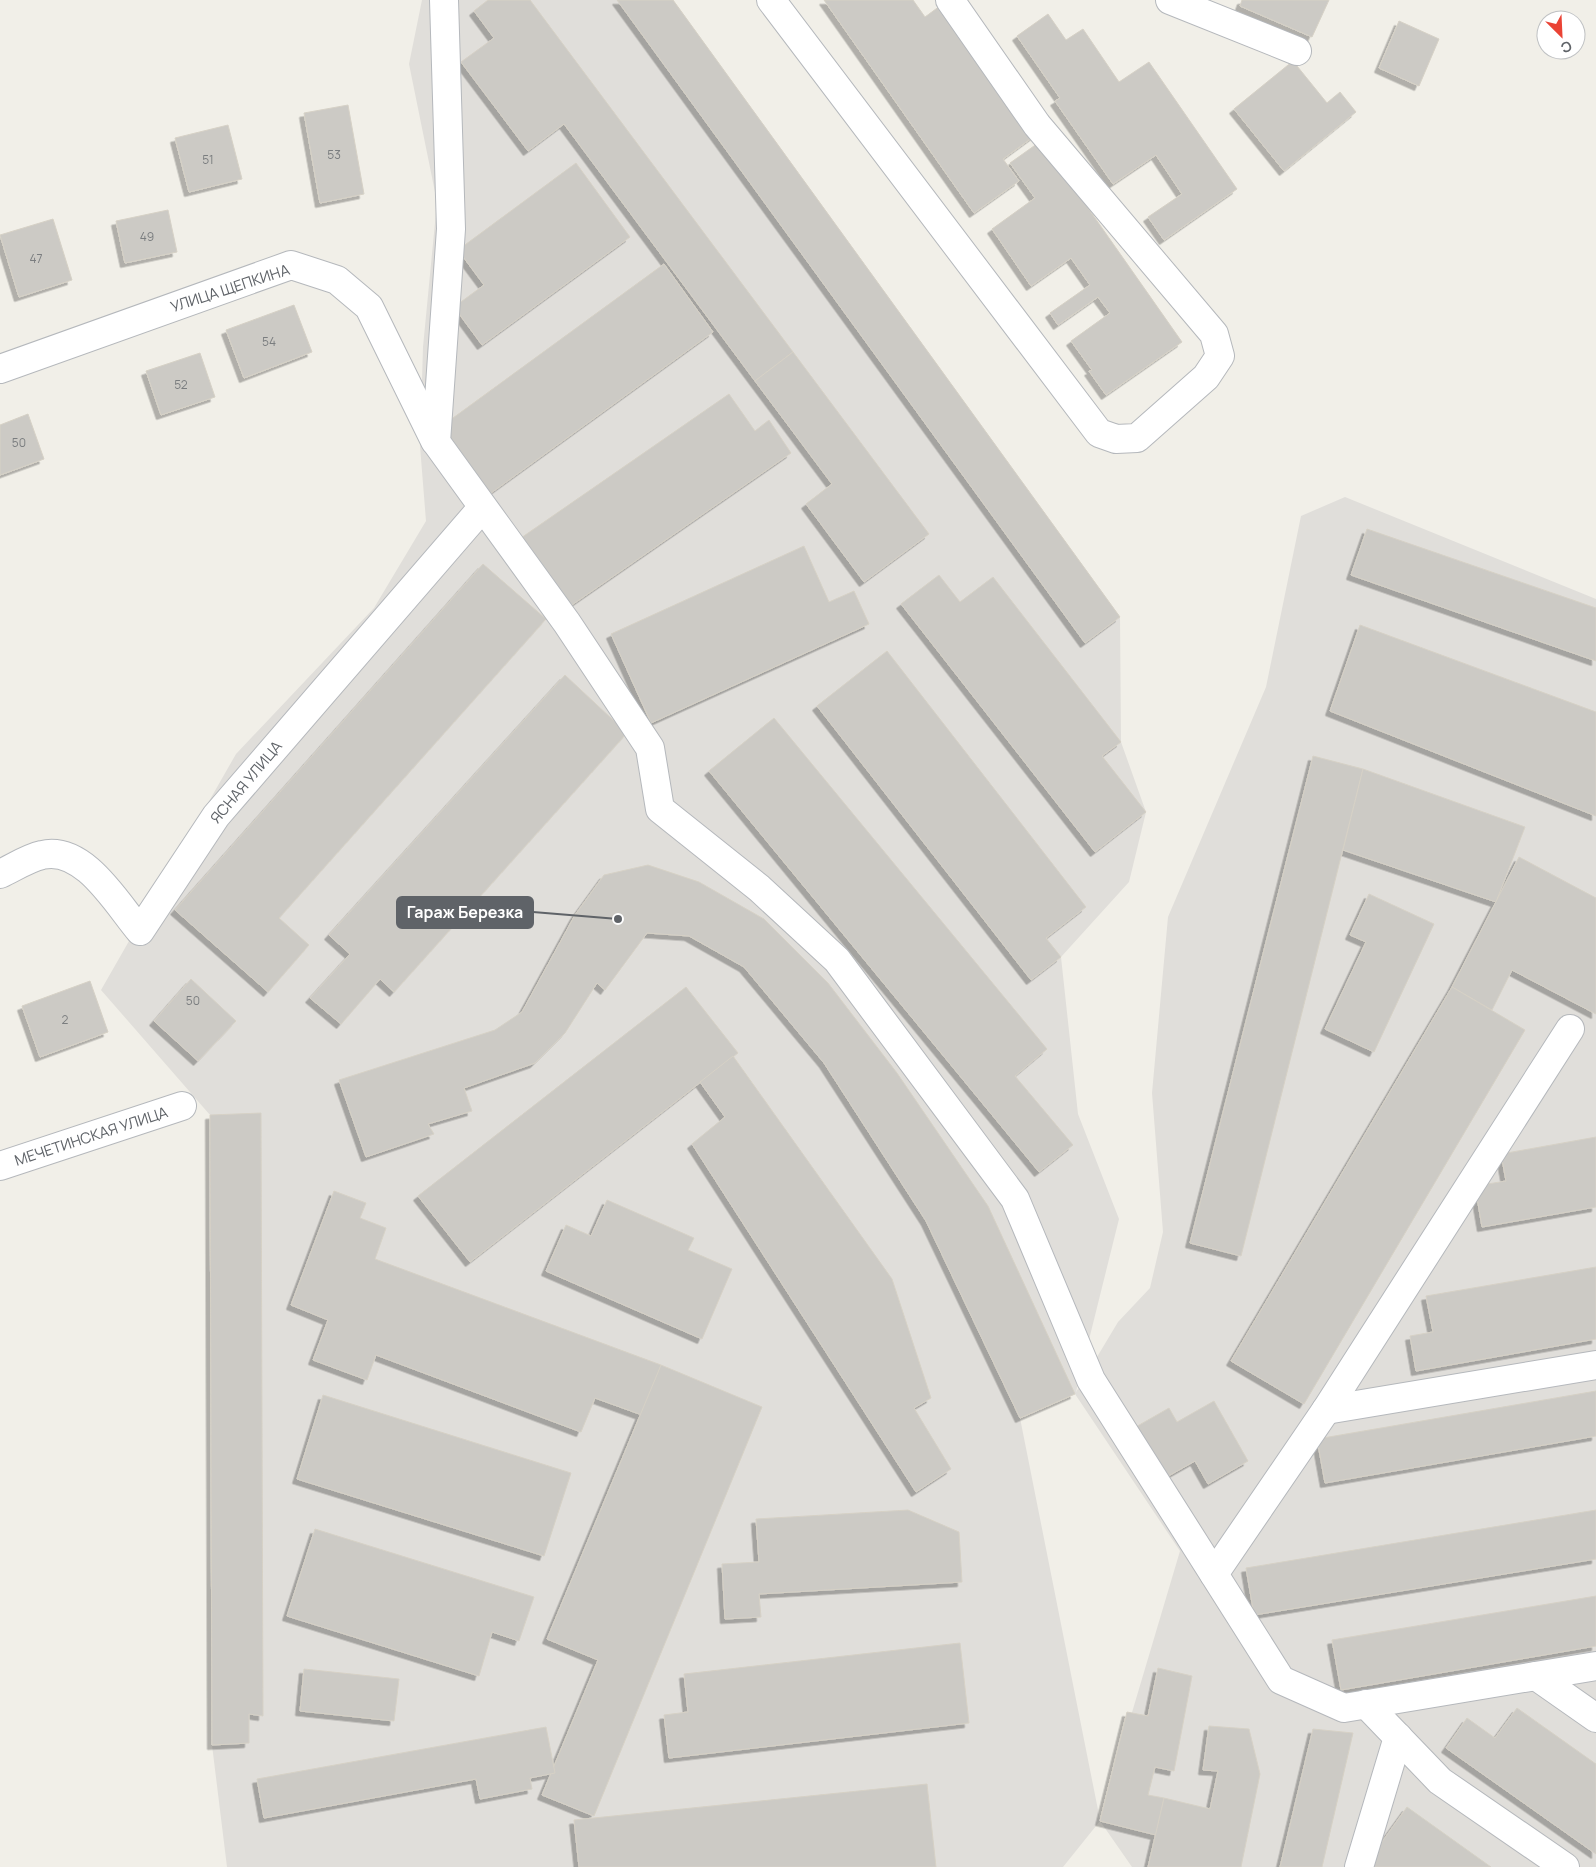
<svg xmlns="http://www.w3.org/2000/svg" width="1596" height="1867" font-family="Manrope,sans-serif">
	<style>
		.industrial { fill: #e0deda; fill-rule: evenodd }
		.building { fill: #cccac5; stroke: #d6d1c6; filter: url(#shadow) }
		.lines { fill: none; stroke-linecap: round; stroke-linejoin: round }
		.minor-casing { stroke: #b5b8bc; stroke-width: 30 }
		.minor { stroke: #fff; stroke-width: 28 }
		.labels { text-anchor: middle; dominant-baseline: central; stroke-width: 4; stroke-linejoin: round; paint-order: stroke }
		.number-label { font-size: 12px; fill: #7a7d7f }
		.street-label { font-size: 15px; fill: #5f6368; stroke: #fff }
		.leader { fill: none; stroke: #5f6368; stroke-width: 2 }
		.callout-dot { fill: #5f6368; stroke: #fff; stroke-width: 2 }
		.callout { fill: #5f6368; stroke: #5f6368; stroke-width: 2 }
		.callout-label { font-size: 16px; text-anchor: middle; font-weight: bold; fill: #fff }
	</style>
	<defs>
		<filter id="shadow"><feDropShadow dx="-4.5" dy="4.5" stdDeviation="0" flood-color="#0004"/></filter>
	</defs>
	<rect width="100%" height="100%" fill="#f1efe8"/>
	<path class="industrial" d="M 422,0 L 673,0 L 1120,617 L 1121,742 L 1146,812 L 1129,882 L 1061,957 L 1078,1114 L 1119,1219 L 1076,1392 L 1118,1322 L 1150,1288 L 1163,1232 L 1152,1093 L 1168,917 L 1266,687 L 1301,516 L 1345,497 L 1596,599 L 1596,1867 L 1132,1867 L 1100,1821 L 1063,1867 L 227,1867 L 212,1745 L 210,1115 L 101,990 L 236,754 L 374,608 L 426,521 L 420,446 L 423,347 L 437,202 L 409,64 ZM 1075,1394 L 1180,1551 L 1100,1820 L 1020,1418 Z"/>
	<g class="building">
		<polygon points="488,0 530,0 793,352 755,381 564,124 528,151 461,62 494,38 474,11"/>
		<polygon points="617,0 673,0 1120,617 1085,643"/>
		<polygon points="824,0 913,0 925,17 944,3 1037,134 1003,159 1019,181 974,213"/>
		<polygon points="1242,0 1329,0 1312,37 1240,6"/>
		<polygon points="1048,14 1066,40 1083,29 1119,82 1149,62 1237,189 1164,240 1148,217 1182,194 1156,155 1113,184 1055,101 1060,98 1017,36"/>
		<polygon points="1399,21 1439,39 1419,86 1379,68"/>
		<polygon points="1293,61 1327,103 1340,92 1356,112 1284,171 1234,109"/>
		<polygon points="348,105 364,194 320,203 304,113"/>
		<polygon points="228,125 242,179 189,192 175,138"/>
		<polygon points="1041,141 1182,342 1106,395 1089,371 1092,370 1071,341 1110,313 1098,297 1058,325 1050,313 1090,285 1071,258 1031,286 992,229 1035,198 1010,163"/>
		<polygon points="576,163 630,237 482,345 454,307 484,285 458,250"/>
		<polygon points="168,210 177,252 125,263 116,221"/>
		<polygon points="53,219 72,280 19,297 0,235"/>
		<polygon points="664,264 713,332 491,493 442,426"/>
		<polygon points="294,305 312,352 244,378 226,330"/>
		<polygon points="793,352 929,534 864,582 806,504 832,484 755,381"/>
		<polygon points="200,353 215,397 161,415 146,371"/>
		<polygon points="729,394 755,431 769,420 791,453 566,609 518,540"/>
		<polygon points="28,414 44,459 0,475 0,425"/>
		<polygon points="1367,529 1596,608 1596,661 1351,575"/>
		<polygon points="804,546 829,602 854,591 869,624 651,723 611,634"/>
		<polygon points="483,564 546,619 279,918 309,945 268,992 175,910"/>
		<polygon points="939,575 960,602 993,577 1121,742 1102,756 1146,812 1095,852 901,604"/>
		<polygon points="1360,625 1596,712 1596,816 1330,711"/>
		<polygon points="887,651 1086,907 1046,938 1061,957 1031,980 817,706"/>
		<polygon points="565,675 627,733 394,992 380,979 341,1024 310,998 350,954 329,935"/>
		<polygon points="774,718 1047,1049 1015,1076 1073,1145 1039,1172 709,771"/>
		<polygon points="1313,756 1363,769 1241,1256 1190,1243"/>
		<polygon points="1363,769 1525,827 1496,902 1343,850"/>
		<polygon points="1519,857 1596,898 1596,1014 1512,970 1492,1010 1452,987"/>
		<polygon points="648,865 699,882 764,919 828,983 897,1073 988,1206 1075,1394 1020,1418 926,1221 824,1063 744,967 689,936 647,933 605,990 597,983 565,1033 535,1063 464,1088 472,1111 428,1124 434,1134 366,1157 339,1080 495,1030 522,1012 575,915 604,875"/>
		<polygon points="1369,894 1434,924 1374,1052 1325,1029 1366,942 1350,935"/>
		<polygon points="191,979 236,1021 198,1061 154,1021"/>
		<polygon points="90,981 108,1032 40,1057 22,1006"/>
		<polygon points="686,987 738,1053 470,1262 418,1196"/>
		<polygon points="1452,987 1525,1030 1304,1404 1231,1361"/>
		<polygon points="733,1056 892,1279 931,1398 914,1408 951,1469 916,1492 692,1144 725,1117 700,1082"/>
		<polygon points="261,1113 263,1716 249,1714 249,1743 212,1745 210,1115"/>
		<polygon points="1596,1137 1596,1207 1482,1227 1475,1186 1506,1181 1501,1154"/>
		<polygon points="334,1191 366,1203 360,1218 386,1228 375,1259 661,1365 642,1415 595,1398 581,1432 376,1355 367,1380 313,1360 328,1320 291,1305"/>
		<polygon points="607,1200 694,1238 688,1250 732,1269 702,1339 546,1271 566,1225 591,1236"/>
		<polygon points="1596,1267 1596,1339 1416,1371 1410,1336 1433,1332 1426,1296"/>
		<polygon points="661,1365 762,1407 594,1816 542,1795 598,1660 547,1639"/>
		<polygon points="1596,1391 1596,1436 1325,1483 1317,1439"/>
		<polygon points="323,1395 571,1473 544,1556 297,1479"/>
		<polygon points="1214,1401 1248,1461 1208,1484 1195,1461 1163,1479 1134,1428 1169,1408 1177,1422"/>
		<polygon points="908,1510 959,1532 962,1582 759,1594 761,1617 725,1619 722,1564 759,1562 756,1519"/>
		<polygon points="1596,1510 1596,1559 1254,1615 1246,1568"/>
		<polygon points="315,1529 534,1597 519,1641 492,1632 479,1676 287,1616"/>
		<polygon points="1596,1596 1596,1646 1341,1690 1332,1640"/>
		<polygon points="960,1643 969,1723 669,1758 664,1715 688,1712 684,1674"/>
		<polygon points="1158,1668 1192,1676 1174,1771 1155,1767 1148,1795 1164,1798 1156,1835 1100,1821 1127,1712 1148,1716"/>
		<polygon points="304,1669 399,1679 394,1721 300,1711"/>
		<polygon points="1517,1708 1596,1764 1596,1854 1446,1748 1467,1718 1495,1738"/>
		<polygon points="1209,1726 1249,1729 1260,1774 1241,1867 1148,1867 1164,1798 1210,1809 1218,1771 1203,1770"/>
		<polygon points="546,1727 555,1773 530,1778 532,1789 480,1799 476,1779 264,1818 257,1779"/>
		<polygon points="1313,1729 1353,1733 1322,1867 1280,1867"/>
		<polygon points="927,1784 936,1867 579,1867 574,1820"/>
		<polygon points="1407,1807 1491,1867 1364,1867"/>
	</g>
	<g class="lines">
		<defs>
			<g id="minor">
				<polyline points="444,0 451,229 436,442 567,623 650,748 660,809 759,888 837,960 1015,1199 1091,1380 1281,1680 1344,1708 1596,1666"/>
				<polyline points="771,0 1099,433 1116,439 1137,438 1206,377 1220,356 1214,334 1037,125 950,0"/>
				<polyline points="1170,0 1297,51"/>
				<polyline points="0,369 291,265 337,280 369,307 435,441"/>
				<path d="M 0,874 C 13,868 28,858 42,855 C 84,845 117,904 140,931 L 216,816 L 482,508"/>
				<polyline points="0,1166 182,1106"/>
				<polyline points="1326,1410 1596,1365"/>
				<polyline points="1214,1574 1326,1410 1570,1029"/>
				<polyline points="1536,1676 1596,1718"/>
				<polyline points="1366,1704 1440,1781 1565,1867"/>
				<polyline points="1359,1867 1398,1737"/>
			</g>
		</defs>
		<use href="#minor" class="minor-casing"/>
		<use href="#minor" class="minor"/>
	</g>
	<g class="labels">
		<g class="number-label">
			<text x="334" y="154">53</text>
			<text x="208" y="159">51</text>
			<text x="147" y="236">49</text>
			<text x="36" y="258">47</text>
			<text x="269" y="341">54</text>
			<text x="181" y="384">52</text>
			<text x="19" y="442">50</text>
			<text x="193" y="1000">50</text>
			<text x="65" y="1019">2</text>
		</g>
		<g class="street-label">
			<text transform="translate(230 288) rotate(-18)">УЛИЦА ЩЕПКИНА</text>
			<text transform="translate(246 782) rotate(-50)">ЯСНАЯ УЛИЦА</text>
			<text transform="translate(91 1136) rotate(-18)">МЕЧЕТИНСКАЯ УЛИЦА</text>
		</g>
	</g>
	<path class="leader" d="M618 919L533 912"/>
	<circle class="callout-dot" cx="618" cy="919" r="5"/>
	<rect class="callout" x="397" y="897" width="136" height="31" rx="5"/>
	<g class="callout-label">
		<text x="465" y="918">Гараж Березка</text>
	</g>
	<g transform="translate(1561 35) rotate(156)"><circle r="24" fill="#ffffff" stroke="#bfc1c3"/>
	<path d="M0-4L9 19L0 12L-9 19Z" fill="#ea4335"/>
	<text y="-8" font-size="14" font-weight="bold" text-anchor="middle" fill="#5f6368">С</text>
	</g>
</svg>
